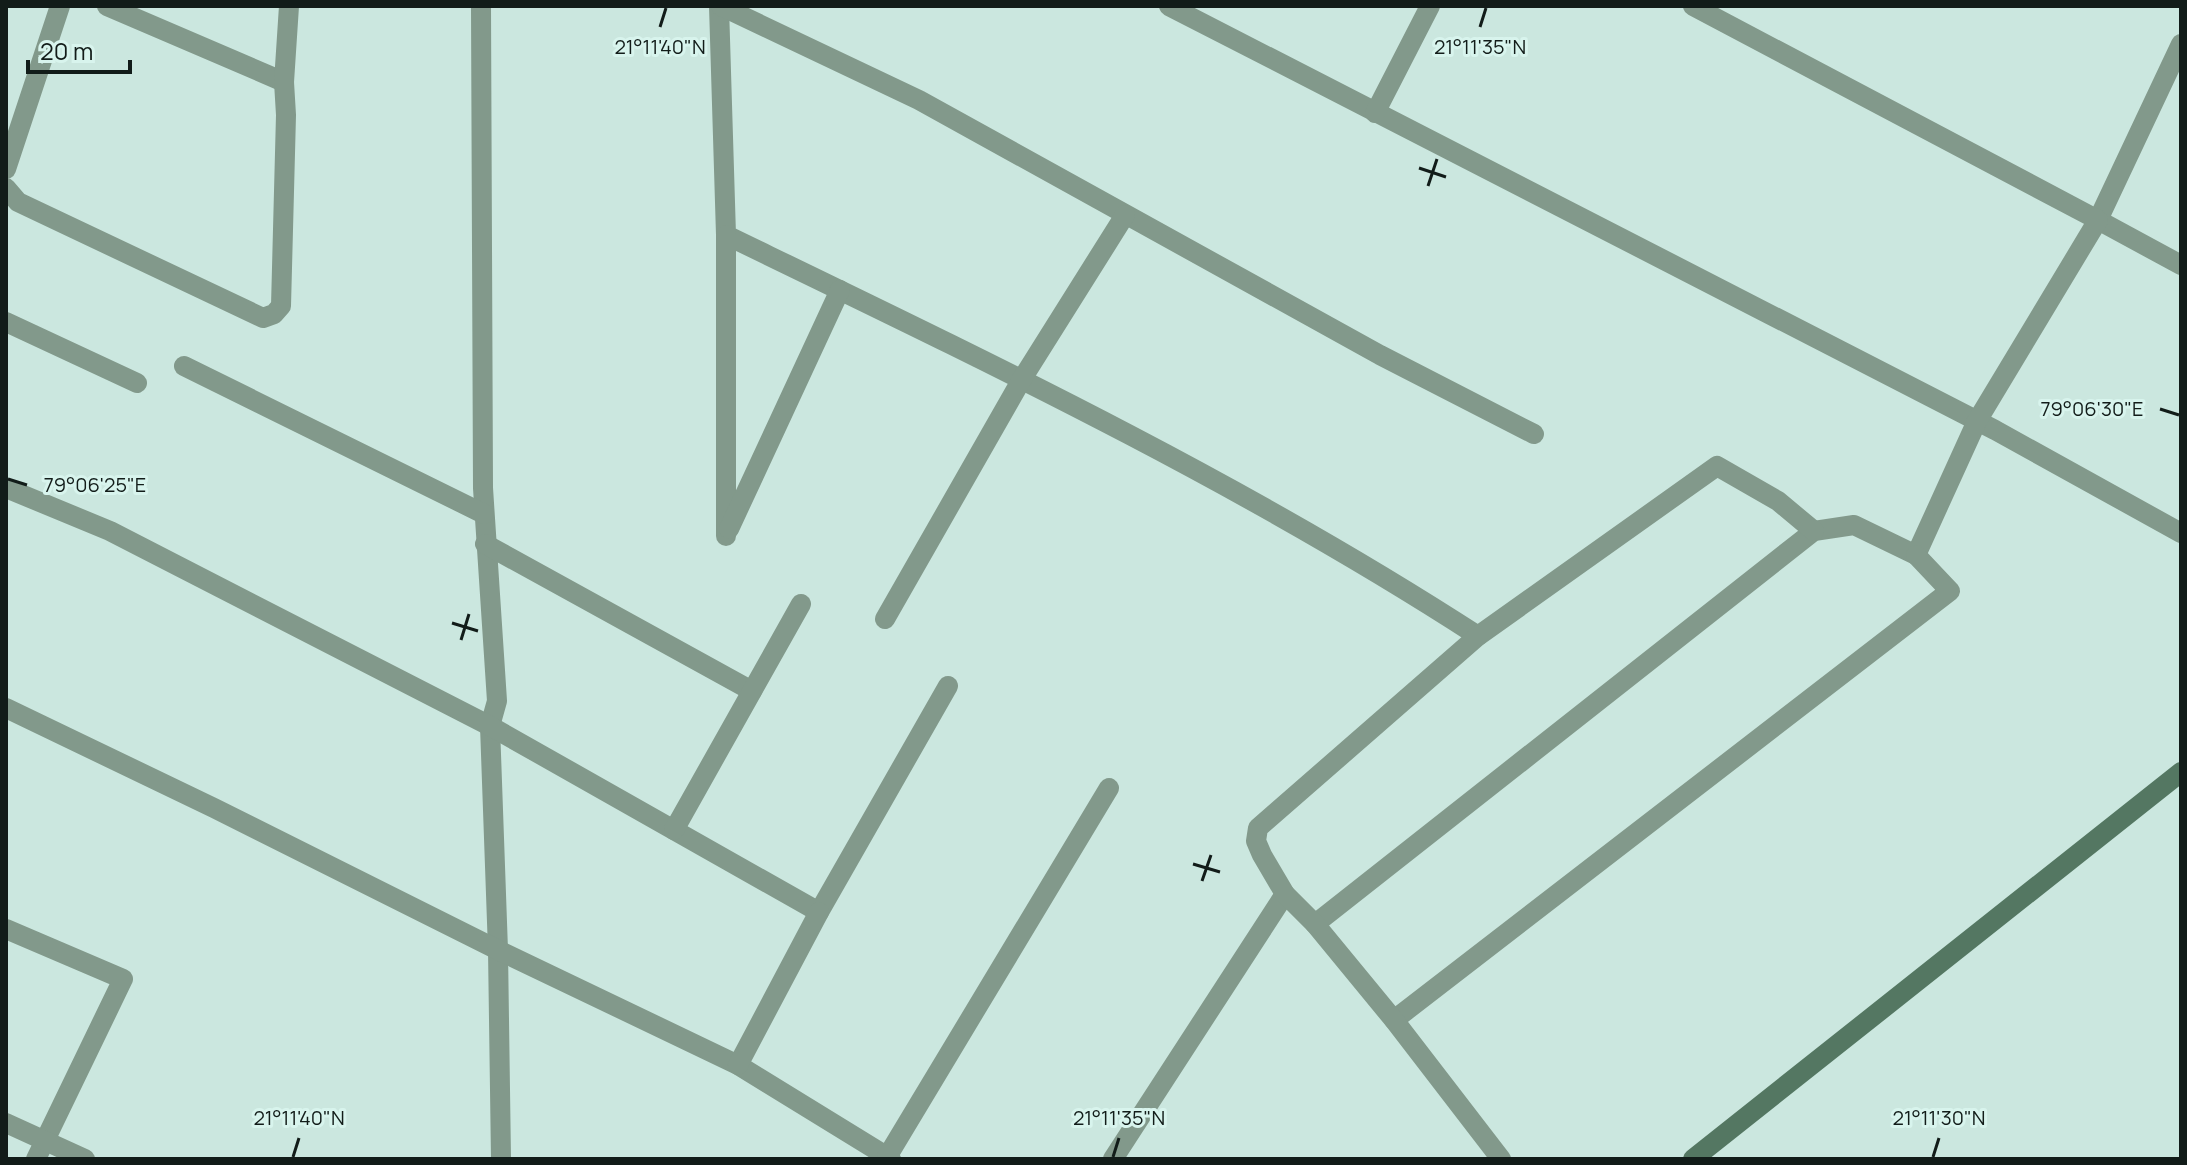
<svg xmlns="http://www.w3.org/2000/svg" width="2187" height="1165" font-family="Manrope,sans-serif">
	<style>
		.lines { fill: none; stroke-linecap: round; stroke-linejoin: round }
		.street { stroke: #82998b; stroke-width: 20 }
		.secondary { stroke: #547762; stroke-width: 20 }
		.ticks { fill: none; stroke: #121c19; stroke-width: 3 }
		.ticks-label { font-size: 20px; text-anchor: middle; fill: #121c19; stroke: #d8f4ed; stroke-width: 6; stroke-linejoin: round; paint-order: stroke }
	</style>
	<rect width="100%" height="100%" fill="#cbe7df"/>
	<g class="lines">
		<g class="street">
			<polyline points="107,6 284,82"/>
			<polyline points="481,6 483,488 497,701 490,726 498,950 501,1159"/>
			<path d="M 719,6 L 726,235 C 982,359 1239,481 1478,636"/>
			<polyline points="721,6 919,100 1380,355 1534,434"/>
			<polyline points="1169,6 1995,430 2181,533"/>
			<polyline points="2181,44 2098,220 2181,265"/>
			<polyline points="1375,113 1430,6"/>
			<polyline points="6,169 60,6"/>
			<polyline points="6,188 18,202 263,318 274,314 281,306 286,115 284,82 289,6"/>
			<polyline points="726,235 726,536"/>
			<polyline points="6,322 137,383"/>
			<polyline points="184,366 484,514"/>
			<polyline points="6,488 110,531 490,726 819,912 948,686"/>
			<polyline points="729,529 840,290"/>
			<polyline points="485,544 752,691"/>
			<polyline points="885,619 1022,379 1125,215"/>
			<polyline points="6,708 214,808 498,950 738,1065 891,1159"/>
			<polyline points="674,830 801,604"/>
			<polyline points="1315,924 1814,531 1854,525 1916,555 1977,421 2098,220 1693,6"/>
			<polyline points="6,929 123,979 36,1159"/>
			<polyline points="1394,1020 1950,591 1916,555"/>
			<polyline points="738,1065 819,912"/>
			<polyline points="6,1123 85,1159"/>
			<polyline points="887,1157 1109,788"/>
			<polyline points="1113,1159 1285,894"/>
			<polyline points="1501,1159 1394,1020 1315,924 1285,894 1262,855 1256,841 1258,828 1478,636 1717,466 1778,501 1814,531"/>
		</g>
		<polyline class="secondary" points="1693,1159 2181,772"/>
	</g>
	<path class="ticks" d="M 660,27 L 666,8M 1480,27 L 1486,8M 1419,168 L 1446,177M 1428,186 L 1437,159M 2160,409 L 2179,415M 8,479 L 27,485M 452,623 L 478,631M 461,640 L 469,614M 1193,864 L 1220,872M 1202,881 L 1211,855M 293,1157 L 299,1138M 1113,1157 L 1119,1138M 1933,1157 L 1939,1138"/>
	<g class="ticks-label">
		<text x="660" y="54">21°11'40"N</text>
		<text x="1480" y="54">21°11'35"N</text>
		<text x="2092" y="416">79°06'30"E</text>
		<text x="95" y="492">79°06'25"E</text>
		<text x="299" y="1125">21°11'40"N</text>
		<text x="1119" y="1125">21°11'35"N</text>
		<text x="1939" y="1125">21°11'30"N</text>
	</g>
	<rect width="2187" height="1165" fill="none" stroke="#121c19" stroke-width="16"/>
	<path d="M28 60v12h102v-12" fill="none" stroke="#121c19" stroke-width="4"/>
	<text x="40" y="60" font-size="24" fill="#121c19" stroke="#d8f4ed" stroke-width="6" paint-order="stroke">20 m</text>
</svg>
